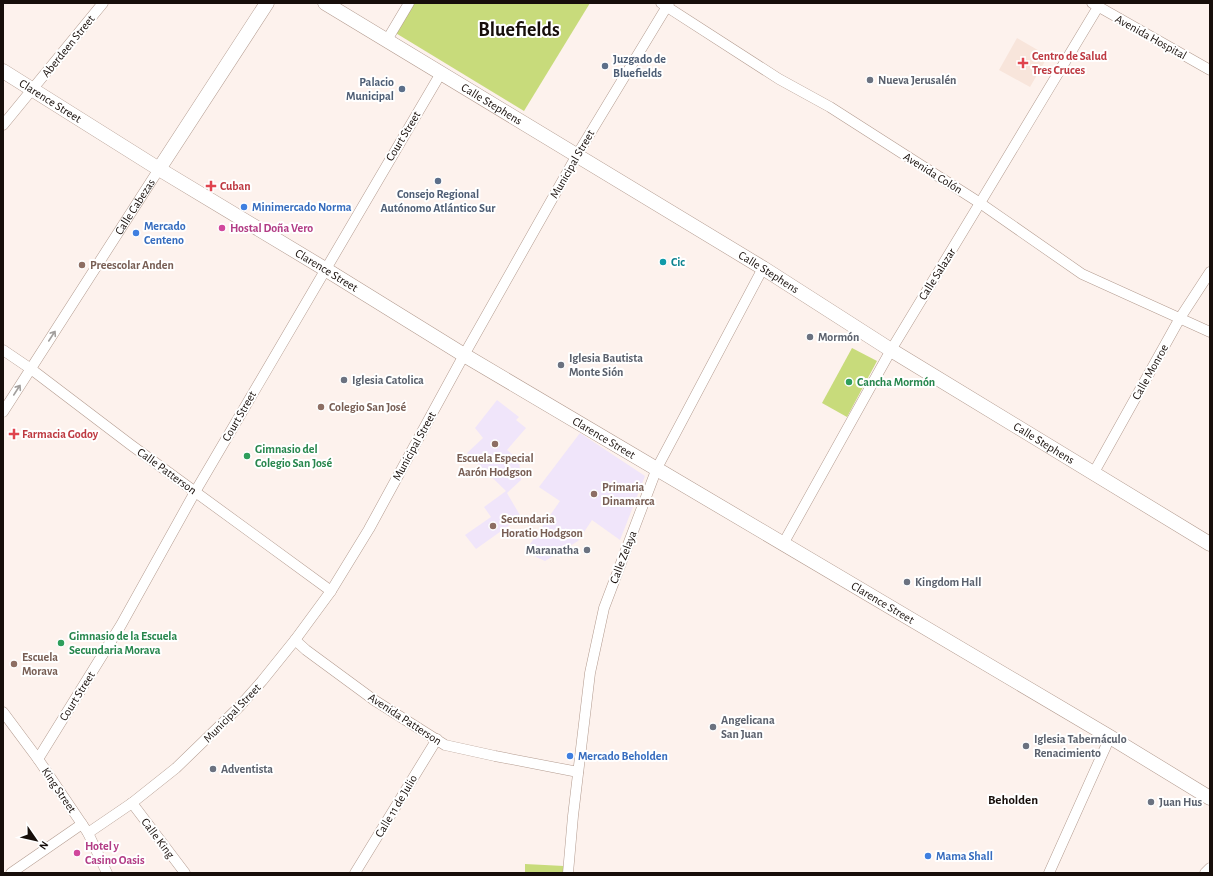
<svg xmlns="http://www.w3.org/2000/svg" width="1213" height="876" font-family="'Alegreya Sans',sans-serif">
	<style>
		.built { fill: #f8e5db }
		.education { fill: #f0e5fa }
		.park { fill: #c8db7b }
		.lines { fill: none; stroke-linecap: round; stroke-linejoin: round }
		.street-casing { stroke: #b39b8f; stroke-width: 11 }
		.secondary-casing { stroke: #b39b8f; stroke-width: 15 }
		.street { stroke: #fff; stroke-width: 10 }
		.secondary { stroke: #fff; stroke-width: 14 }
		.oneway { stroke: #a29f9d }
		.health-dot { fill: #e0444e; stroke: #fff; stroke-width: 1.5 }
		.service-dot { fill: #5c6f8a; stroke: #fff; stroke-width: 1.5 }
		.worship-dot { fill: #6b7280; stroke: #fff; stroke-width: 1.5 }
		.shop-dot { fill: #3f7fe0; stroke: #fff; stroke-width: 1.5 }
		.hotel-dot { fill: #d1479c; stroke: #fff; stroke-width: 1.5 }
		.culture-dot { fill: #0f9aa8; stroke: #fff; stroke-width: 1.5 }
		.education-dot { fill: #8d6e63; stroke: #fff; stroke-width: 1.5 }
		.leisure-dot { fill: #2e9e5b; stroke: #fff; stroke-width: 1.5 }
		.labels { text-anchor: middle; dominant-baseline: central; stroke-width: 4; stroke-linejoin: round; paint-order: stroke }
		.street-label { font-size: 12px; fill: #170e0a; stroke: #fff }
		.health-label { font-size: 12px; font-weight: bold; fill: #be3a42; stroke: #fff; text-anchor: start }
		.service-label { font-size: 12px; font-weight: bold; fill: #4e5e75; stroke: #fff; text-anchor: start }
		.worship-label { font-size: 12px; font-weight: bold; fill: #5b616d; stroke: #fff; text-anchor: start }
		.shop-label { font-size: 12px; font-weight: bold; fill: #366cbe; stroke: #fff; text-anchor: start }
		.hotel-label { font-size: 12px; font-weight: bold; fill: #b23c85; stroke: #fff; text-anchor: start }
		.culture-label { font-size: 12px; font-weight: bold; fill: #0d838f; stroke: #fff; text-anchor: start }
		.education-label { font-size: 12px; font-weight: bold; fill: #785e54; stroke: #fff; text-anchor: start }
		.leisure-label { font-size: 12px; font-weight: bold; fill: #27864d; stroke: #fff; text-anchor: start }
		.neighbourhood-label { font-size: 13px; font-weight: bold; fill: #170e0a; stroke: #fff }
		.town-label { font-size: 20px; font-weight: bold; fill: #170e0a; stroke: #fff }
	</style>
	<rect width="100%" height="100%" fill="#fdf2ed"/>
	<polygon class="built" points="1017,38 1048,56 1030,87 999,70"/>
	<g class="education">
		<polygon points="497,400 519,417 516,420 526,428 507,450 519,460 521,480 507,493 521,517 476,549 465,535 491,517 484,507 506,491 467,453 483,438 475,428"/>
		<polygon points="580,433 645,476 620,540 592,520 578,541 545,561 534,556 526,550 560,501 539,487"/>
	</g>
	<g class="park">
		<polygon points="412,3 590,3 524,111 394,32"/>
		<polygon points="852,348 877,361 847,417 822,403"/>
		<polygon points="525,864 564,866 563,873 525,873"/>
	</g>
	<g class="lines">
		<defs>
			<g id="street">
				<polyline points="661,3 779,79 830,107 980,203 1082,274 1210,332"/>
				<polyline points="1092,3 1210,70"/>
				<polyline points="387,40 409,3"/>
				<polyline points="3,125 103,3"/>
				<polyline points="3,350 31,369 131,445 331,591"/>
				<path id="s1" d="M 3,412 L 159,169"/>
				<polyline points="1093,474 1180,318 1210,272"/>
				<polyline points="783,544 891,350 980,203 1098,7"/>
				<polyline points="295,640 306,650 374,700 445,745 495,756 578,772"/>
				<polyline points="3,712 38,759 88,833 107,873"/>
				<polyline points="38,759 121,625 195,492 441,73"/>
				<polyline points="132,803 185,873"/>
				<polyline points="88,833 132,803 176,768 239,707 262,681 295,640 331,591 369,529 464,355 577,155 669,3"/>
				<polyline points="11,873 82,824"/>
				<polyline points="355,873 437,739"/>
				<polyline points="568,873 573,816 590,673 604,608 657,468 763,268"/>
				<polyline points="1049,873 1110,737"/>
				<polyline points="1205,873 1210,868"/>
			</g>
			<g id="secondary">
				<path id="s2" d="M 325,3 L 763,268 L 891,350 L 1210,544"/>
				<path id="s3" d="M 3,71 L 159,169 L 325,269 L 464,355 L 1110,737 L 1210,798"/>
				<polyline points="159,169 267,3"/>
			</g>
		</defs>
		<use href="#street" class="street-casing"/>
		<use href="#secondary" class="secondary-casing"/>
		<use href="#street" class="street"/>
		<use href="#secondary" class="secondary"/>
	</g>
	<defs><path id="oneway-shaft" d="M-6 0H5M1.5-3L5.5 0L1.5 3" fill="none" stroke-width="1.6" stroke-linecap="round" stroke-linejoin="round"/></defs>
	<g class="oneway">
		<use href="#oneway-shaft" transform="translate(52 336) rotate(-57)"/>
		<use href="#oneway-shaft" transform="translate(17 390) rotate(-57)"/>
	</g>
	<g class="health-dot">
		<path d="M1021 57h4v4h4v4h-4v4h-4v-4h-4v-4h4z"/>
		<path d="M209 180h4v4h4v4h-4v4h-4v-4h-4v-4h4z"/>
		<path d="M12 428h4v4h4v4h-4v4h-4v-4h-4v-4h4z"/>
	</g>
	<g class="service-dot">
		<circle cx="605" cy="66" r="4"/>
		<circle cx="402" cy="89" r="4"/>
		<circle cx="438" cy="181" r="4"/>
	</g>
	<g class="worship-dot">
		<circle cx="870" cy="80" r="4"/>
		<circle cx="810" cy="337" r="4"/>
		<circle cx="561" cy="365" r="4"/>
		<circle cx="344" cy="380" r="4"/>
		<circle cx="587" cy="550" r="4"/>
		<circle cx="907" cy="582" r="4"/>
		<circle cx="713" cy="727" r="4"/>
		<circle cx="1026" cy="746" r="4"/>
		<circle cx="213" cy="769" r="4"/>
		<circle cx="1151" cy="802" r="4"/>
	</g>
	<g class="shop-dot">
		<circle cx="244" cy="207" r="4"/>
		<circle cx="136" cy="233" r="4"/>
		<circle cx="570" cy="756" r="4"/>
		<circle cx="928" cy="856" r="4"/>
	</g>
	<g class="hotel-dot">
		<circle cx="222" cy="228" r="4"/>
		<circle cx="77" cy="853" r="4"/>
	</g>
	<circle class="culture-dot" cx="663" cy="262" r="4"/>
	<g class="education-dot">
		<circle cx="82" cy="265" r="4"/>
		<circle cx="321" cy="407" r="4"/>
		<circle cx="495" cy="444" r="4"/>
		<circle cx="594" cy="494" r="4"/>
		<circle cx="493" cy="526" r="4"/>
		<circle cx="14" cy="664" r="4"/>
	</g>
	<g class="leisure-dot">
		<circle cx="849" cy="382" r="4"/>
		<circle cx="247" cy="456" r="4"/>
		<circle cx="61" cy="643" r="4"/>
	</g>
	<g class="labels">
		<g class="street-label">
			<text transform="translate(1151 37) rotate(29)">Avenida Hospital</text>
			<text transform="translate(68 46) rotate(-51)">Aberdeen Street</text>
			<text stroke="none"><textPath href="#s3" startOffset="56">Clarence Street</textPath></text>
			<text stroke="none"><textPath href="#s2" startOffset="195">Calle Stephens</textPath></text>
			<text transform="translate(403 136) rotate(-59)">Court Street</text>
			<text transform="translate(572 164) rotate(-60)">Municipal Street</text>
			<text transform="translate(933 173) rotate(32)">Avenida Colón</text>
			<text stroke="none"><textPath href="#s1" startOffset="244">Calle Cabezas</textPath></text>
			<text stroke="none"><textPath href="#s3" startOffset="380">Clarence Street</textPath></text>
			<text stroke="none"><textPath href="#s2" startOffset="519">Calle Stephens</textPath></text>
			<text transform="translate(937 274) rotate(-58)">Calle Salazar</text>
			<text transform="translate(1150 372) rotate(-61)">Calle Monroe</text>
			<text transform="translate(239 416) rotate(-60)">Court Street</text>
			<text stroke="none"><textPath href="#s3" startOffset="704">Clarence Street</textPath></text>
			<text stroke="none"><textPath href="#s2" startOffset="843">Calle Stephens</textPath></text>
			<text transform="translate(414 446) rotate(-61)">Municipal Street</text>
			<text transform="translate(167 471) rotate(36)">Calle Patterson</text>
			<text transform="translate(623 557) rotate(-69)">Calle Zelaya</text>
			<text stroke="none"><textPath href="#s3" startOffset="1028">Clarence Street</textPath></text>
			<text transform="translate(77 696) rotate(-58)">Court Street</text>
			<text transform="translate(232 713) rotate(-46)">Municipal Street</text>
			<text transform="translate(405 719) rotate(33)">Avenida Patterson</text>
			<text transform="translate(59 790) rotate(56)">King Street</text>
			<text transform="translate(396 806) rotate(-59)">Calle 11 de Julio</text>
			<text transform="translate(158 838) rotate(53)">Calle King</text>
		</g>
		<g class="health-label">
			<text x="1032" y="56">Centro de Salud<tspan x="1032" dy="14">Tres Cruces</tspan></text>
			<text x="220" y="186">Cuban</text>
			<text x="22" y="434">Farmacia Godoy</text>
		</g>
		<g class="service-label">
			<text x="613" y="59">Juzgado de<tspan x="613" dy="14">Bluefields</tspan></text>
			<text x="394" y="82" text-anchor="end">Palacio<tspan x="394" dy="14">Municipal</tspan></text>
			<text x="438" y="194" text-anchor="middle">Consejo Regional<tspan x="438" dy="14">Autónomo Atlántico Sur</tspan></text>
		</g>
		<g class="worship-label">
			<text x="878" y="80">Nueva Jerusalén</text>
			<text x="818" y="337">Mormón</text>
			<text x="569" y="358">Iglesia Bautista<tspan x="569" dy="14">Monte Sión</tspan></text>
			<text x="352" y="380">Iglesia Catolica</text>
			<text x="579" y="550" text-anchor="end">Maranatha</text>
			<text x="915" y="582">Kingdom Hall</text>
			<text x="721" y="720">Angelicana<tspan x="721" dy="14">San Juan</tspan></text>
			<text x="1034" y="739">Iglesia Tabernáculo<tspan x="1034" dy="14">Renacimiento</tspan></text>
			<text x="221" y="769">Adventista</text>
			<text x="1159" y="802">Juan Hus</text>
		</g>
		<g class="shop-label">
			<text x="252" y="207">Minimercado Norma</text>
			<text x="144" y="226">Mercado<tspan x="144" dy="14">Centeno</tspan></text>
			<text x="578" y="756">Mercado Beholden</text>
			<text x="936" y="856">Mama Shall</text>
		</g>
		<g class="hotel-label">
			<text x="230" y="228">Hostal Doña Vero</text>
			<text x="85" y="846">Hotel y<tspan x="85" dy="14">Casino Oasis</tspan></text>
		</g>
		<g class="culture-label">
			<text x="671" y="262">Cic</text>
		</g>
		<g class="education-label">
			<text x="90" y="265">Preescolar Anden</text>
			<text x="329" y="407">Colegio San José</text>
			<text x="495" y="458" text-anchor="middle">Escuela Especial<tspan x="495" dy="14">Aarón Hodgson</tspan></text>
			<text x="602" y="487">Primaria<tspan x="602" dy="14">Dinamarca</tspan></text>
			<text x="501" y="519">Secundaria<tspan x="501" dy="14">Horatio Hodgson</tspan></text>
			<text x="22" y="657">Escuela<tspan x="22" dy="14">Morava</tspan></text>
		</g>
		<g class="leisure-label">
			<text x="857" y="382">Cancha Mormón</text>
			<text x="255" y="449">Gimnasio del<tspan x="255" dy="14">Colegio San José</tspan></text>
			<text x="69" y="636">Gimnasio de la Escuela<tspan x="69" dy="14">Secundaria Morava</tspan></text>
		</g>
		<g class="neighbourhood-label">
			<text x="1013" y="800">Beholden</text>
		</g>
		<g class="town-label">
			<text x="519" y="30">Bluefields</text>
		</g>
	</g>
	<rect width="1213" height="876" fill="none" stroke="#170e0a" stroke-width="8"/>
	<g transform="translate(36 840) rotate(124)" stroke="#ffffff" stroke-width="3" paint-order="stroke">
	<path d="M0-3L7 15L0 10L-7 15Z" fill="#170e0a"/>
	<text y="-6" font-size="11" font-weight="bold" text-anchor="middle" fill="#170e0a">N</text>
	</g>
</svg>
